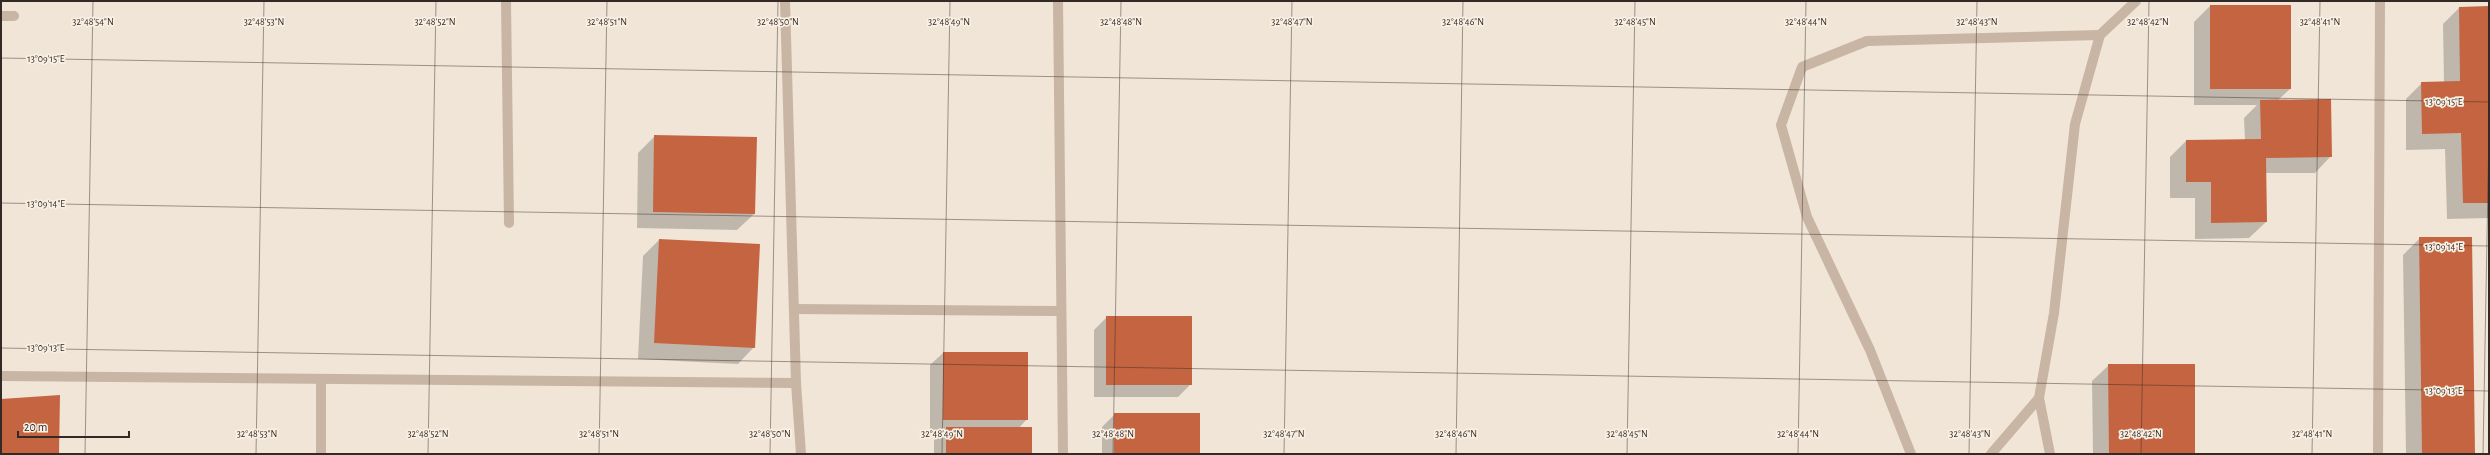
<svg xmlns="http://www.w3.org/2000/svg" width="2490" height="455" font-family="'Alegreya Sans',sans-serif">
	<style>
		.shadow { fill: #0003 }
		.building { fill: #c56440 }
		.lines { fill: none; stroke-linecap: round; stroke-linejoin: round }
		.street { stroke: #c8b5a4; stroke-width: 10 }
		.ticks { fill: none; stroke: #332a25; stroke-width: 1; stroke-opacity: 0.45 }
		.ticks-label { font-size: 10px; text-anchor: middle; fill: #332a25; stroke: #f9efe3; stroke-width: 3.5; stroke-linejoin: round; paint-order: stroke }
	</style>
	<rect width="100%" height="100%" fill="#f1e5d7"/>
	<g class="shadow">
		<polygon points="2210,6 2290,89 2277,101 2331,156 2315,173 2265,173 2266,222 2249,238 2195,239 2195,198 2170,198 2170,157 2186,141 2245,140 2244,118 2257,105 2194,105 2194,22"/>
		<polygon points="2489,7 2489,218 2447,219 2445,149 2406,150 2406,99 2422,83 2444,82 2443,24 2459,8"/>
		<polygon points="655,136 754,214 737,230 637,228 638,153"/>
		<polygon points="2420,238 2474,454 2406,454 2403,255"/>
		<polygon points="659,240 754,347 738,364 638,359 643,256"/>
		<polygon points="1107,317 1191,384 1178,397 1094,397 1094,330"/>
		<polygon points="943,353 1027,419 1019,428 1031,454 934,454 934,440 942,432 930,432 930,365"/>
		<polygon points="2109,365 2194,452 2192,454 2093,454 2092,381"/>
		<polygon points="1115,414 1199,454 1102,454 1102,427"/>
	</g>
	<g class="building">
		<rect x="2210" y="5" width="81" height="84"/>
		<polygon points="2489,6 2489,203 2463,203 2461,133 2422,134 2421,82 2460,81 2459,7"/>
		<polygon points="2331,99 2332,157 2266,158 2267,222 2211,223 2211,182 2186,182 2186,140 2261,139 2260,100"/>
		<polygon points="654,135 757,137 755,214 653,212"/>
		<polygon points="2419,237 2472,237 2475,454 2422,454"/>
		<polygon points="659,239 760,244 755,348 654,343"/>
		<rect x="1106" y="316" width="86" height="69"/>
		<rect x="943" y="352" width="85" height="68"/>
		<polygon points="2108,364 2195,364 2195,453 2109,454"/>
		<polygon points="60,395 59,454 1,454 1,399"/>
		<rect x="1114" y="413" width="86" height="41"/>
		<rect x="946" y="427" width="86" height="27"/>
	</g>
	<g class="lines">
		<g class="street">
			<polyline points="506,1 509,223"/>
			<polyline points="785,1 796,383"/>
			<polyline points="1058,1 1063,454"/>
			<polyline points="1,16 14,16"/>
			<polyline points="794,309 1061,311"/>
			<polyline points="1,376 796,383 801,454"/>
			<polyline points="321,379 321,454"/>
			<polyline points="2039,398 2050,454"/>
			<polyline points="1911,454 1870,350 1807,217 1781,125 1802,67 1867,41 2100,35"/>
			<polyline points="1991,454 2039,398 2054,313 2075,124 2100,35 2136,1"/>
			<polyline points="2378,454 2380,1"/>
		</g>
	</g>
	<path class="ticks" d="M 1,58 L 2489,102M 1,203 L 2489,246M 1,348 L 2489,391M 85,454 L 93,1M 256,454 L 264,1M 428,454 L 436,1M 599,454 L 607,1M 770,454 L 778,1M 942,454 L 950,1M 1113,454 L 1121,1M 1284,454 L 1292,1M 1456,454 L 1463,1M 1627,454 L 1635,1M 1798,454 L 1806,1M 1969,454 L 1977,1M 2141,454 L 2149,1M 2312,454 L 2320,1M 2483,454 L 2489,132"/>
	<g class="ticks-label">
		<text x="93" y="25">32°48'54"N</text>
		<text x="264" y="25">32°48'53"N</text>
		<text x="435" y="25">32°48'52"N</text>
		<text x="607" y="25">32°48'51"N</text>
		<text x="778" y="25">32°48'50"N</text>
		<text x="949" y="25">32°48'49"N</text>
		<text x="1121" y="25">32°48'48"N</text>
		<text x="1292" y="25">32°48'47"N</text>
		<text x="1463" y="25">32°48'46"N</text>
		<text x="1635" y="25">32°48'45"N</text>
		<text x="1806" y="25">32°48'44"N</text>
		<text x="1977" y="25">32°48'43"N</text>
		<text x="2148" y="25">32°48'42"N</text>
		<text x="2320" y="25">32°48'41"N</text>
		<text x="46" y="62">13°09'15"E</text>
		<text x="2444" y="105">13°09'15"E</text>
		<text x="46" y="207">13°09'14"E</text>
		<text x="2444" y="250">13°09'14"E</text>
		<text x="46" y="351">13°09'13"E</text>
		<text x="2444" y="394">13°09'13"E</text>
		<text x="257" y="437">32°48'53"N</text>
		<text x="428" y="437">32°48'52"N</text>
		<text x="599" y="437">32°48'51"N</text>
		<text x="770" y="437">32°48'50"N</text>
		<text x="942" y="437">32°48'49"N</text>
		<text x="1113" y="437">32°48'48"N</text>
		<text x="1284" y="437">32°48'47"N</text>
		<text x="1456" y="437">32°48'46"N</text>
		<text x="1627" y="437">32°48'45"N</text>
		<text x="1798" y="437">32°48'44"N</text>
		<text x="1970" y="437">32°48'43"N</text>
		<text x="2141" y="437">32°48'42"N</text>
		<text x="2312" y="437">32°48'41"N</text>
	</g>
	<rect width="2490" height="455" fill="none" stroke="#332a25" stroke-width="4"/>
	<path d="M18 431v6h111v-6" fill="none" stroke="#332a25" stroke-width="2"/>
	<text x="24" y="431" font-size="12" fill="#332a25" stroke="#f9efe3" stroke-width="3" paint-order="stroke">20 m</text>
</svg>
